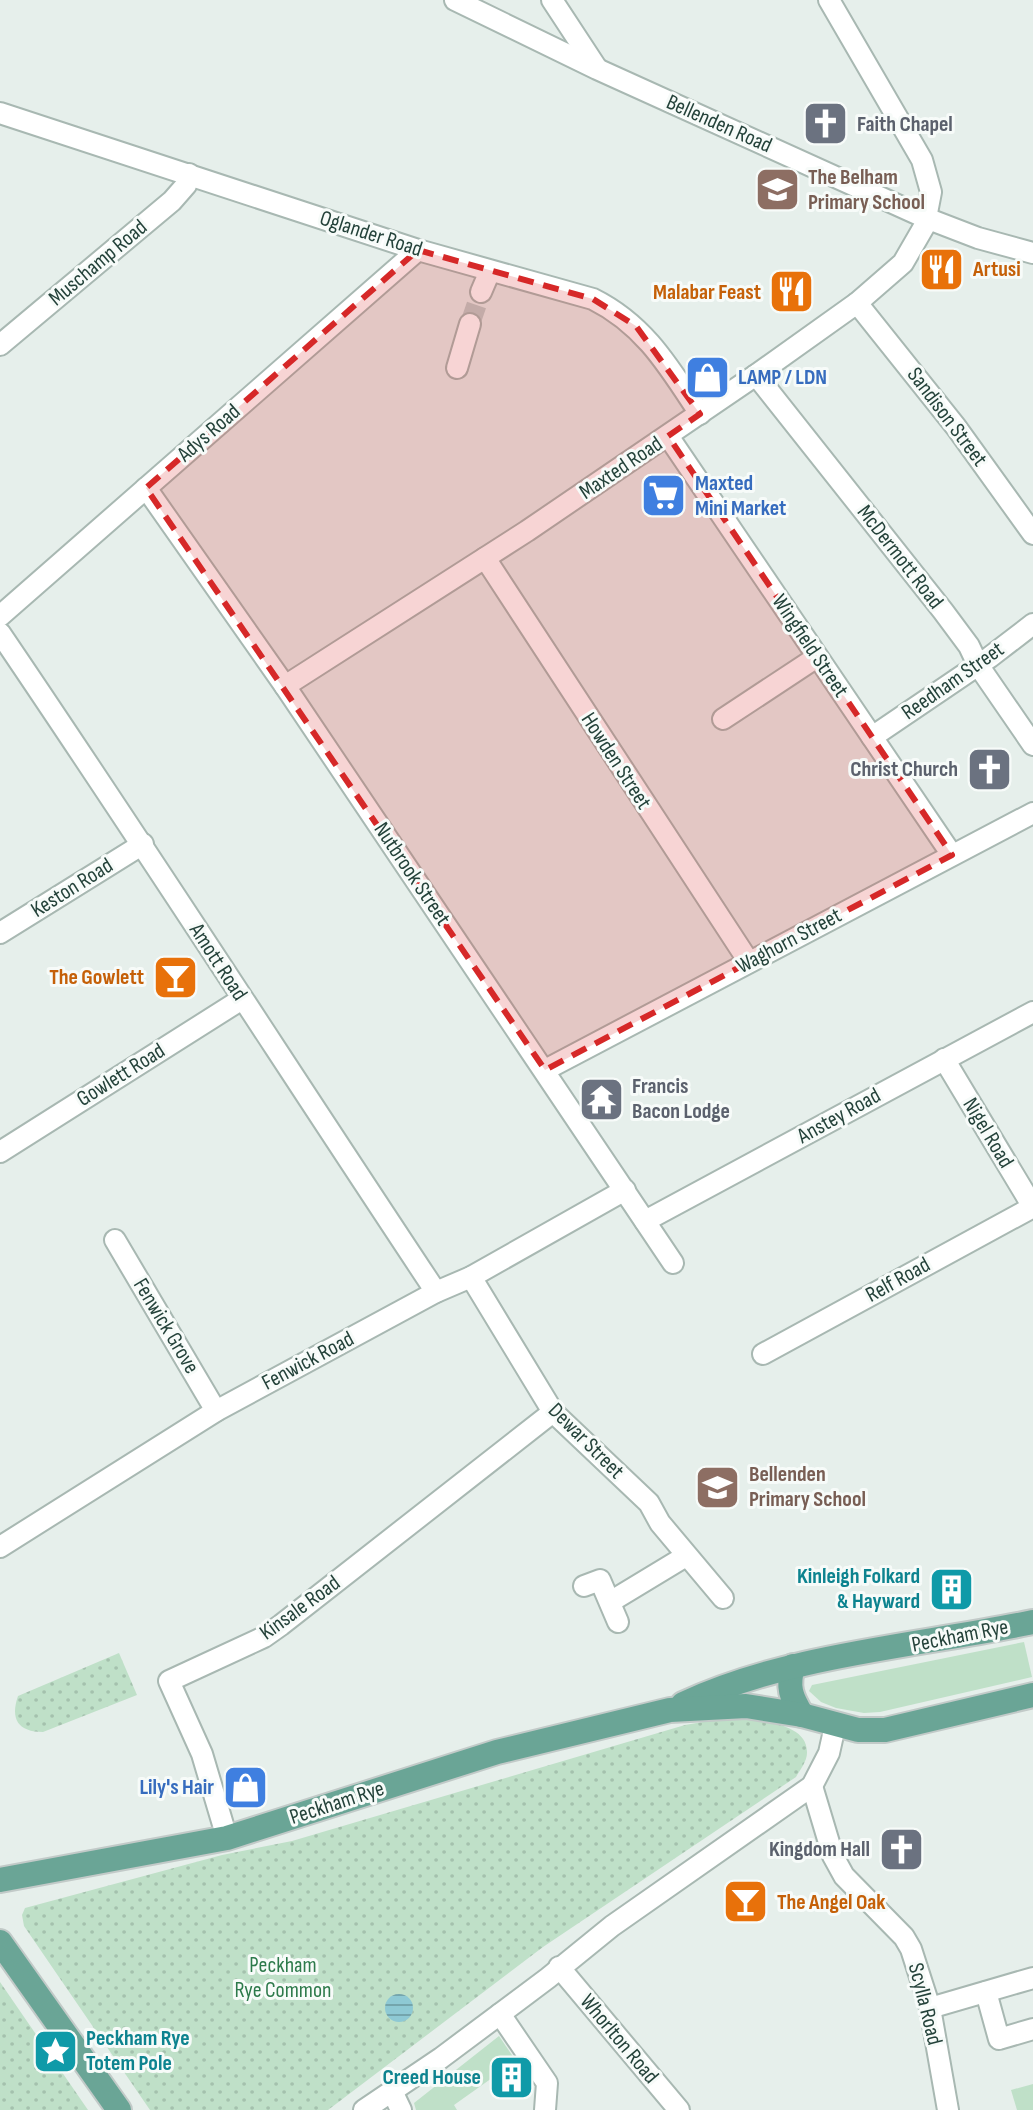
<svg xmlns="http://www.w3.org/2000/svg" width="1033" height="2110" font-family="'Sofia Sans Condensed',sans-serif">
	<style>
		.grass { fill: #bfe0c8 }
		.park { fill: url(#park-dots) }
		.water { fill: url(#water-rules) }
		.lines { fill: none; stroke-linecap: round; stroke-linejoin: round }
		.minor-tunnel { stroke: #bfccc8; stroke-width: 20; stroke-dasharray: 20 10; stroke-linecap: butt }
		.minor-casing { stroke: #a8b8b2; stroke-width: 24 }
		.major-casing { stroke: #c2cac8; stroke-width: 28 }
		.minor { stroke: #fff; stroke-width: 20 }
		.major { stroke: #6aa596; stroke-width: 24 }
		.marked { fill: #d62828; fill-opacity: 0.2; stroke: #d62828; stroke-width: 6; stroke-dasharray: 16 10; stroke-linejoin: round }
		.labels { text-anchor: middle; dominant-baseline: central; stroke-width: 6; stroke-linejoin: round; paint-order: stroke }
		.street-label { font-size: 22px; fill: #24423a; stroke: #f7fbf9 }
		.worship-label { font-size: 22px; font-weight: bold; fill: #5b616d; stroke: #f7fbf9; text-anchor: start }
		.education-label { font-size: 22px; font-weight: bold; fill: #785e54; stroke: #f7fbf9; text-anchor: start }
		.food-label { font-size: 22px; font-weight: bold; fill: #c56008; stroke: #f7fbf9; text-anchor: start }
		.shop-label { font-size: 22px; font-weight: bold; fill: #366cbe; stroke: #f7fbf9; text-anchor: start }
		.culture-label { font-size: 22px; font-weight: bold; fill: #0d838f; stroke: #f7fbf9; text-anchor: end }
		.park-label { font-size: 22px; fill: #2d7a4b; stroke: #f7fbf9 }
	</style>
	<defs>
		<pattern id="park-dots" width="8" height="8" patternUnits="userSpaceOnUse" patternTransform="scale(2)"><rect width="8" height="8" fill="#bfe0c8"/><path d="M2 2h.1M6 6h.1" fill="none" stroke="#a4c1ad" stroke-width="1.8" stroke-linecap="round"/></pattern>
		<pattern id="water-rules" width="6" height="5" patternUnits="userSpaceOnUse" patternTransform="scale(2)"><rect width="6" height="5" fill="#8ec9d4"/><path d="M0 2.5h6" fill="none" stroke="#74a5ad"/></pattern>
	</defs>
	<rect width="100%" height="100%" fill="#e6efeb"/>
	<g class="grass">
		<polygon points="1024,1642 1032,1677 880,1712 864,1713 836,1708 821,1702 809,1691 812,1685"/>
		<polygon points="499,2036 516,2061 454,2105 457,2110 416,2110 414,2103"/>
		<polygon points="1033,2084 1033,2110 1017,2110 1011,2090"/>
	</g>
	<g class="park">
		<path d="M 119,1653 L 137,1695 L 43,1732 C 18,1732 10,1719 18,1696 Z"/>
		<path d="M 732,1717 C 755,1721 808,1721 807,1753 C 807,1761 800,1770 796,1777 L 543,1947 L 328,2110 L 150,2110 L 24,1926 L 22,1915 L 25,1908 L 222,1855 L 292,1841 L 685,1725 Z"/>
		<polygon points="0,1982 88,2110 0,2110"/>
	</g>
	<circle class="water" cx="399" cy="2008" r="14"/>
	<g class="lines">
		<polyline class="minor-tunnel" points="470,324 481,292"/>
		<defs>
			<g id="minor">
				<polyline points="455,0 597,69 926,218 978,238 1033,253"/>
				<polyline points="552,0 596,67"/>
				<polyline points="829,0 922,160 931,192 926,218"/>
				<path d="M 0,113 L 418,250 L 593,299 C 645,325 669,367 700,414"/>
				<polyline points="481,292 490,271"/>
				<polyline points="857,303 956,427 1033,534"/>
				<polyline points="0,345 172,201 186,185 189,174"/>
				<polyline points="457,368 470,324"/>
				<polyline points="756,375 943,611 969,646 978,665 1033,745"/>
				<polyline points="668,436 952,855"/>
				<polyline points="146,488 285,686 673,1263"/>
				<polyline points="485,558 749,962"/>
				<polyline points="0,616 418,250"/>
				<path d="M 0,633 C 148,851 290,1072 436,1292"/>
				<polyline points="285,686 527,531 756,375 857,303 903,263 929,218"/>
				<polyline points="723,719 817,657"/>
				<polyline points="872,737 990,657 1033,624"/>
				<polyline points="0,933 143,844"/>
				<polyline points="944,1059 1033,1207"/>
				<polyline points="545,1070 1033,813"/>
				<polyline points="0,1152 242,999"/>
				<polyline points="645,1221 1033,1012"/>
				<polyline points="115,1240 216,1411"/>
				<polyline points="471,1277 553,1412 649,1503 660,1523 723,1598"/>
				<polyline points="763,1354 1033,1207"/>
				<polyline points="0,1547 216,1411 436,1292 471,1277 625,1190"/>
				<polyline points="584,1586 600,1580 618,1622"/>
				<polyline points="610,1602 686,1556"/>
				<polyline points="812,1786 833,1856 844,1876 904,1937 911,1949 930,2008 948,2110"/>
				<polyline points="227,1838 202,1754 169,1681 264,1637 281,1625 553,1412"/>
				<polyline points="559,1967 679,2110"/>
				<polyline points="986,1992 999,2039 1033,2029"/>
				<polyline points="930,2008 1033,1978"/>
				<polyline points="500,2014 547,2083 545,2110"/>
				<polyline points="392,2091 401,2110"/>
				<polyline points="364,2110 441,2058 548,1978 612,1926 812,1786 829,1753 835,1726"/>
			</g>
			<g id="major">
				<path d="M 793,1666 C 787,1687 791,1697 802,1715"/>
				<path d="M 683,1704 C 790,1654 918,1646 1033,1622"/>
				<polyline points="0,1880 227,1838 497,1752 670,1710 746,1706 802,1715 858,1730 885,1730 1033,1695"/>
				<polyline points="0,1942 119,2110"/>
			</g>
		</defs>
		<use href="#minor" class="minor-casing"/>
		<use href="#major" class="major-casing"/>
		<use href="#minor" class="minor"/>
		<use href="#major" class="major"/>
	</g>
	<path class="marked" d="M 418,250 L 593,299 L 636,326 L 700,414 L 668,436 L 952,855 L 545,1070 L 146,488 Z"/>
	<defs>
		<symbol id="church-square" viewBox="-11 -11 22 22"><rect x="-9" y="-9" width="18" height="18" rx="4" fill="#6b7280" stroke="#f7fbf9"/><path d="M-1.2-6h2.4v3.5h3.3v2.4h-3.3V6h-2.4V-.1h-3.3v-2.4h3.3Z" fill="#fff"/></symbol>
		<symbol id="school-square" viewBox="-11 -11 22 22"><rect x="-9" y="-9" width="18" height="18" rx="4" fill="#8d6e63" stroke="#f7fbf9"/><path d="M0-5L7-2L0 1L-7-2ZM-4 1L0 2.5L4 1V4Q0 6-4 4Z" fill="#fff"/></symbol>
		<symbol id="restaurant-square" viewBox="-11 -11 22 22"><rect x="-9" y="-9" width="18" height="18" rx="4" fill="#e8710a" stroke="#f7fbf9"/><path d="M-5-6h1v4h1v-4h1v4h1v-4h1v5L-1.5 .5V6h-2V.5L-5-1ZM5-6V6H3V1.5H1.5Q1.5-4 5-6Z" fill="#fff"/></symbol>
		<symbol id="shop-square" viewBox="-11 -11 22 22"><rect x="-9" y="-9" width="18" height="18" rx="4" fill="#3f7fe0" stroke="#f7fbf9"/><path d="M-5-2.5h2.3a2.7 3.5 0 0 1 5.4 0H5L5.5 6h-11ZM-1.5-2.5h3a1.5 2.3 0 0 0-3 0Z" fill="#fff"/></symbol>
		<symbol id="supermarket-square" viewBox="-11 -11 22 22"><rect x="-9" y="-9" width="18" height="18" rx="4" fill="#3f7fe0" stroke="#f7fbf9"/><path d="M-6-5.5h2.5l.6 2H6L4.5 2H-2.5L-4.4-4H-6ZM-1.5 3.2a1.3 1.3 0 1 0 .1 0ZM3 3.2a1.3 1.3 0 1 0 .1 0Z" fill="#fff"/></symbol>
		<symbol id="bar-square" viewBox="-11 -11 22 22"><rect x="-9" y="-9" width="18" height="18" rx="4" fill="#e8710a" stroke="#f7fbf9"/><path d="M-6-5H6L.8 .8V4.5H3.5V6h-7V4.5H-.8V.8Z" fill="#fff"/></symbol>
		<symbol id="temple-square" viewBox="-11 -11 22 22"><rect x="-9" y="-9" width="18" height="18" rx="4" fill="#6b7280" stroke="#f7fbf9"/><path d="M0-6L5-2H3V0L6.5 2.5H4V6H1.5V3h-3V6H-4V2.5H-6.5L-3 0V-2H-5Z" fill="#fff"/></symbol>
		<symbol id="building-square" viewBox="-11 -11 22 22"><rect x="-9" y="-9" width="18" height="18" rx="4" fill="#0f9aa8" stroke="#f7fbf9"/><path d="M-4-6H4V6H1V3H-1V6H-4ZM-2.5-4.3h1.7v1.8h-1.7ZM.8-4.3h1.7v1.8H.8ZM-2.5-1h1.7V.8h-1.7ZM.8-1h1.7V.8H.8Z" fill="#fff"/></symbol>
		<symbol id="sight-square" viewBox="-11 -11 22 22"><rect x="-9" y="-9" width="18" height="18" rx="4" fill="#0f9aa8" stroke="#f7fbf9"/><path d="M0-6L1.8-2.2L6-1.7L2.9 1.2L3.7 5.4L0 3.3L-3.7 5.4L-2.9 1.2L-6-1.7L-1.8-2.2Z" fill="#fff"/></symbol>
	</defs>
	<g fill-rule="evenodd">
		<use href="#church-square" x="800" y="98" width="51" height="51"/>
		<use href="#school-square" x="752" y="164" width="51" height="51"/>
		<use href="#restaurant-square" x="916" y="244" width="51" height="51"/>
		<use href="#restaurant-square" x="766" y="266" width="51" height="51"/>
		<use href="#shop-square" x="682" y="352" width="51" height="51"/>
		<use href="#supermarket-square" x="638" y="470" width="51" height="51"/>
		<use href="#church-square" x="964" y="744" width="51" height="51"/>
		<use href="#bar-square" x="150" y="952" width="51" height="51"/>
		<use href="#temple-square" x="576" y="1074" width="51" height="51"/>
		<use href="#school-square" x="692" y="1462" width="51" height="51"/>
		<use href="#building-square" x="926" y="1564" width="51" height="51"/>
		<use href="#shop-square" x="220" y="1762" width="51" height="51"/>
		<use href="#church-square" x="876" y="1824" width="51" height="51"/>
		<use href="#bar-square" x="720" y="1876" width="51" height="51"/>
		<use href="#sight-square" x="30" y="2026" width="51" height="51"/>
		<use href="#building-square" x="486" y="2052" width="51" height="51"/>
	</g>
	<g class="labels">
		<g class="street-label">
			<text transform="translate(719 124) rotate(24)">Bellenden Road</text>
			<text transform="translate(371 234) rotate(18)">Oglander Road</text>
			<text transform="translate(98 263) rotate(-40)">Muschamp Road</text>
			<text transform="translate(947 417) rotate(53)">Sandison Street</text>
			<text transform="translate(209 433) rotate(-41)">Adys Road</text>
			<text transform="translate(621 468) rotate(-34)">Maxted Road</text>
			<text transform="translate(900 557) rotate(52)">McDermott Road</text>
			<text transform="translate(810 646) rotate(56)">Wingfield Street</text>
			<text transform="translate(953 681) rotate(-35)">Reedham Street</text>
			<text transform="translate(616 761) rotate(57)">Howden Street</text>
			<text transform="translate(412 874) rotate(56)">Nutbrook Street</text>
			<text transform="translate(72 888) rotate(-32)">Keston Road</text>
			<text transform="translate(789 941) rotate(-28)">Waghorn Street</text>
			<text transform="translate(218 962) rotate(57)">Amott Road</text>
			<text transform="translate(121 1075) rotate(-32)">Gowlett Road</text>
			<text transform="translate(839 1116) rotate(-29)">Anstey Road</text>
			<text transform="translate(988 1133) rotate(59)">Nigel Road</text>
			<text transform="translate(898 1280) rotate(-29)">Relf Road</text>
			<text transform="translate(166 1326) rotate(59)">Fenwick Grove</text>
			<text transform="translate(308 1361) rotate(-28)">Fenwick Road</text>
			<text transform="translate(586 1441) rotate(45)">Dewar Street</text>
			<text transform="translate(300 1608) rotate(-36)">Kinsale Road</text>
			<text transform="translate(960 1636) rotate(-11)">Peckham Rye</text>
			<text transform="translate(337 1803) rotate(-18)">Peckham Rye</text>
			<text transform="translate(925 2004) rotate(76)">Scylla Road</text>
			<text transform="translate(619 2039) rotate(50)">Whorlton Road</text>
		</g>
		<g class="worship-label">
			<text x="857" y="124">Faith Chapel</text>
			<text x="958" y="769" text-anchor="end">Christ Church</text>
			<text x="632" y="1086">Francis<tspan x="632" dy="25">Bacon Lodge</tspan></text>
			<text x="870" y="1849" text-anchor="end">Kingdom Hall</text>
		</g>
		<g class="education-label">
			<text x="808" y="177">The Belham<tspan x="808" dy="25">Primary School</tspan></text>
			<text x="749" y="1474">Bellenden<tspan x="749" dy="25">Primary School</tspan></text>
		</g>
		<g class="food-label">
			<text x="973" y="269">Artusi</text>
			<text x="761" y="292" text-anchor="end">Malabar Feast</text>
			<text x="144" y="977" text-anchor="end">The Gowlett</text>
			<text x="777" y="1902">The Angel Oak</text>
		</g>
		<g class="shop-label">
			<text x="738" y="377">LAMP / LDN</text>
			<text x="695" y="483">Maxted<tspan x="695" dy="25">Mini Market</tspan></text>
			<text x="214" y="1787" text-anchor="end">Lily's Hair</text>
		</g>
		<g class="culture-label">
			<text x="920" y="1576">Kinleigh Folkard<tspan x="920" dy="25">&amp; Hayward</tspan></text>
			<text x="86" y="2038" text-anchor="start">Peckham Rye<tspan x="86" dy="25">Totem Pole</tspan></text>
			<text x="481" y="2077">Creed House</text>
		</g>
		<g class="park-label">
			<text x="283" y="1965">Peckham<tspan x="283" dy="25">Rye Common</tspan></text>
		</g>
	</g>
</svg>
